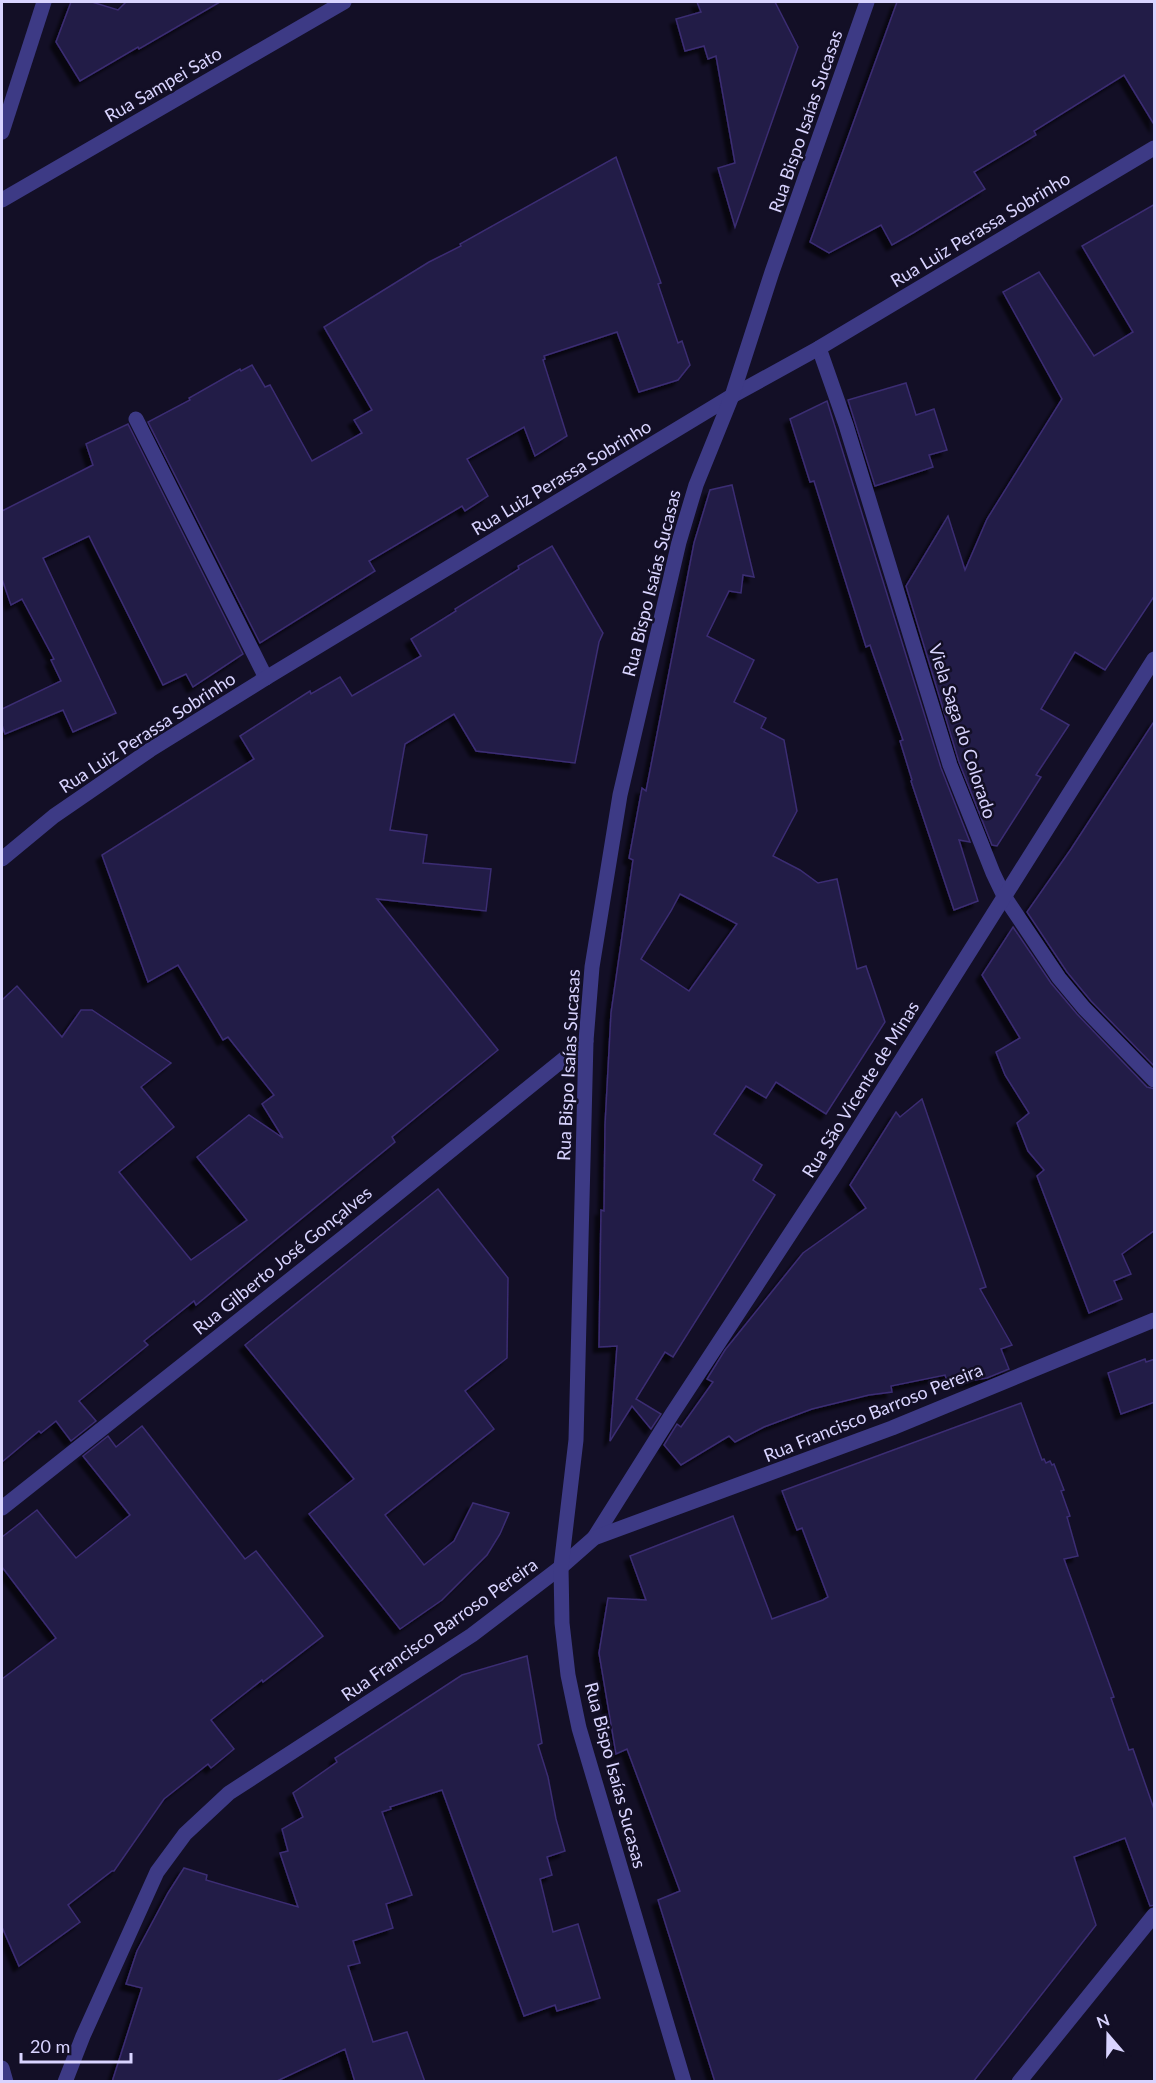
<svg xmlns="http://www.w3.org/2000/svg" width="1156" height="2083" font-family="Lato,sans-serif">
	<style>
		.building { fill: #241b47; stroke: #3b2d73; stroke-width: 1.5; fill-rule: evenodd; filter: url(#shadow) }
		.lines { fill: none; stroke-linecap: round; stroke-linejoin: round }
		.service { stroke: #3d3a85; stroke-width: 15 }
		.minor { stroke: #3d3a85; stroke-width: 15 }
		.labels { text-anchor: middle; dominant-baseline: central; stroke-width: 5; stroke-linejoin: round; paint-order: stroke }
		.street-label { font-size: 18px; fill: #d9d4ff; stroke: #130f26 }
	</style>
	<defs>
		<filter id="shadow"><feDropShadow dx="-5.5" dy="5.5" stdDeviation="1.5" flood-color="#0009"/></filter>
	</defs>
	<rect width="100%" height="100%" fill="#130f26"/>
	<g class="building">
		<polygon points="71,2 92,2 118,10 126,2 220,2 139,49 138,47 80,81 56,42"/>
		<polygon points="697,2 775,2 798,47 735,227 718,168 735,163 716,56 708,59 704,46 685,51 676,19 701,12"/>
		<polygon points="897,2 1155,2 1155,126 1124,75 1034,131 1036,135 974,172 985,189 913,233 892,245 881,225 829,253 810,242"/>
		<polygon points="616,157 661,283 658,284 678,343 682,341 690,365 678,380 639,392 617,332 544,356 545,359 543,360 567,436 535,456 524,427 467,459 488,496 465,511 462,506 369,561 375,571 260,643 148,422 190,400 189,398 240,369 241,371 252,365 265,387 270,385 312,461 362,433 354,420 372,410 324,327 429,262 461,246 460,244"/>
		<polygon points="1155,204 1155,595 1105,670 1075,652 1041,709 1069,725 1036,775 1041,777 997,846 992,845 959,762 906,586 948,516 965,570 987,519 1062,399 1003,292 1039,272 1094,356 1133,332 1082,246"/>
		<polygon points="906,383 916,415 934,409 947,450 929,455 933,467 875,486 848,400"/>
		<polygon points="827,401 941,768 970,842 959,840 978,901 954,910 911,781 912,780 900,741 903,740 870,645 866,647 814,481 810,482 790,419"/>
		<polygon points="128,424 243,654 193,687 186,674 163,685 89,536 43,558 116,713 73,732 63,710 5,734 2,725 2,709 61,681 51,660 54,659 22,599 11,605 2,579 2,511 93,465 86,444"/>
		<path d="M 732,485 L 754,577 L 743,575 L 741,593 L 729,591 L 707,636 L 754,660 L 734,702 L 766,718 L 761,728 L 784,740 L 797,811 L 773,856 L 800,870 L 818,883 L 837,879 L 857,969 L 866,966 L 885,1022 L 826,1114 L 776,1082 L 766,1098 L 746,1086 L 714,1134 L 762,1165 L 753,1180 L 775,1195 L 673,1357 L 665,1352 L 636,1399 L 661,1414 L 651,1429 L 632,1406 L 610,1441 L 617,1346 L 599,1347 L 601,1210 L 604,1211 L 605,1125 L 611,1013 L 633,860 L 629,858 L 642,788 L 646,791 L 694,543 L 710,490 ZM 680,894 L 737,924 L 689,991 L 641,959 L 671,911 Z"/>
		<polygon points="552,546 603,633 599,642 575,763 476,751 454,714 405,744 390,830 427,835 423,863 491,869 486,911 377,899 498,1050 392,1137 395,1142 196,1305 194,1301 144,1341 148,1345 79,1401 96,1421 71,1441 56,1421 41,1433 39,1431 2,1462 2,1000 17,986 62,1037 81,1010 92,1010 171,1063 141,1087 174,1127 119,1172 191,1260 247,1220 197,1157 249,1115 283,1138 262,1104 274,1095 228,1037 223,1040 178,965 148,982 102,855 254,759 240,736 310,691 311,694 340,677 352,696 421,656 411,639 456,611 455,609 519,569 518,566"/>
		<polygon points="1155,720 1155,1067 1091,1001 1067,972 1027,912 1071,849"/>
		<polygon points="1013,927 1051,983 1077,1014 1147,1087 1155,1089 1155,1230 1122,1254 1131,1274 1114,1281 1122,1299 1089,1313 1037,1176 1044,1170 1028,1151 1017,1123 1029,1113 1005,1075 996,1052 1020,1038 982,975"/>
		<polygon points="922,1099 986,1287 980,1289 1012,1345 1001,1349 1009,1369 987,1378 948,1384 945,1375 891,1386 892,1392 869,1395 812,1409 764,1427 735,1442 729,1436 681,1465 664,1445 677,1424 681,1427 713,1382 707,1379 725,1350 803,1253 866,1208 850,1185 896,1112 900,1117"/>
		<polygon points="438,1189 508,1278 507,1358 465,1391 494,1429 385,1515 424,1565 454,1541 473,1503 509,1513 500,1534 487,1555 442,1600 400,1629 309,1514 354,1479 245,1345"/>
		<polygon points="1145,1359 1146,1362 1155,1359 1155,1402 1121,1414 1108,1373"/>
		<polygon points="1021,1403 1042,1460 1044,1459 1046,1463 1050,1461 1052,1465 1054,1464 1064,1490 1061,1491 1070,1516 1067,1517 1078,1556 1064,1559 1114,1697 1111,1698 1129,1750 1133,1749 1155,1812 1155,1905 1150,1906 1125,1838 1074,1857 1096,1925 973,2082 715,2082 658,1900 680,1891 627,1749 616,1754 599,1653 608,1598 646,1600 630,1556 733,1516 772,1619 823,1600 828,1597 802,1528 797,1530 782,1491"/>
		<polygon points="142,1426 245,1559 256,1551 323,1636 263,1682 262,1680 211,1720 234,1749 211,1768 208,1764 164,1799 114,1871 112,1871 68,1905 80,1922 19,1966 2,1927 2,1679 56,1638 2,1567 2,1537 37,1510 76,1558 130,1515 83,1456 108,1436 116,1447"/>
		<polygon points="527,1656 542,1743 538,1745 548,1777 556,1819 565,1851 547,1857 552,1875 540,1879 553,1932 578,1924 600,1998 557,2011 555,2005 524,2016 442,1790 390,1807 391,1809 382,1812 412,1895 386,1904 393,1928 353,1941 360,1963 348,1966 373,2042 407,2032 425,2082 355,2082 345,2049 275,2082 112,2082 142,1988 126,1984 137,1951 168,1893 184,1868 207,1875 206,1880 298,1907 280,1853 288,1851 282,1829 303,1817 293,1793 337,1762 335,1758 462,1675"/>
	</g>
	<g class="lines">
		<g class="service">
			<polyline points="819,348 846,425 950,765 993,873 1004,896 1059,978 1084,1008 1154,1080"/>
			<polyline points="136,419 266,678"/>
		</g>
		<g class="minor">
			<polyline points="2,132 44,2"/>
			<polyline points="2,200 344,2"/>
			<polyline points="2,859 54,816 150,750 266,678 732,396 819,348 1154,148"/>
			<polyline points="2,1508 349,1233 586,1041"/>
			<polyline points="594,1538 672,1414 834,1167 1154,659"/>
			<polyline points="2,2068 6,2082"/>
			<polyline points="65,2082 83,2036 157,1872 185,1834 229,1793 472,1635 561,1567 594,1538 892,1428 1154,1320"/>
			<polyline points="684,2082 579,1728 568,1675 562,1623 561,1567 576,1440 586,1041 592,967 620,795 679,542 696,485 732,396 772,272 867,2"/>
			<polyline points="1019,2082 1154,1915"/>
		</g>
	</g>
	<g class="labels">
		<g class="street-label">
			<text transform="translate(163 84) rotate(-30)">Rua Sampei Sato</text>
			<text transform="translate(805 121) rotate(-71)">Rua Bispo Isaías Sucasas</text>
			<text transform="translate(980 229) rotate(-31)">Rua Luiz Perassa Sobrinho</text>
			<text transform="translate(561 477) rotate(-31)">Rua Luiz Perassa Sobrinho</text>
			<text transform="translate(651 583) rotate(-76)">Rua Bispo Isaías Sucasas</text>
			<text transform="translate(963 731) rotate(72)">Viela Saga do Colorado</text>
			<text transform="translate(147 732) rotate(-33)">Rua Luiz Perassa Sobrinho</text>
			<text transform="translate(568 1065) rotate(-87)">Rua Bispo Isaías Sucasas</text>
			<text transform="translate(860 1089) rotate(-58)">Rua São Vicente de Minas</text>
			<text transform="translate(282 1260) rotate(-39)">Rua Gilberto José Gonçalves</text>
			<text transform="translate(873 1412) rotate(-22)">Rua Francisco Barroso Pereira</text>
			<text transform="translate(439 1629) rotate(-35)">Rua Francisco Barroso Pereira</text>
			<text transform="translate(616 1775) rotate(75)">Rua Bispo Isaías Sucasas</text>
		</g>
	</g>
	<rect width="1156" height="2083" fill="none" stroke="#d9d4ff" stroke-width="6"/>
	<g transform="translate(1108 2035) rotate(340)" stroke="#130f26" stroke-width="4.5" paint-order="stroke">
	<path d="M0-4.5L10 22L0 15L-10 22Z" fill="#d9d4ff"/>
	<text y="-9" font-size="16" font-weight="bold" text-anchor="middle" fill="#d9d4ff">N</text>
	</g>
	<path d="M21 2053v9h110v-9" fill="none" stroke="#d9d4ff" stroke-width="3"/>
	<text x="30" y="2053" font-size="18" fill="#d9d4ff" stroke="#130f26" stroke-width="4.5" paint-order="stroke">20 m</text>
</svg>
